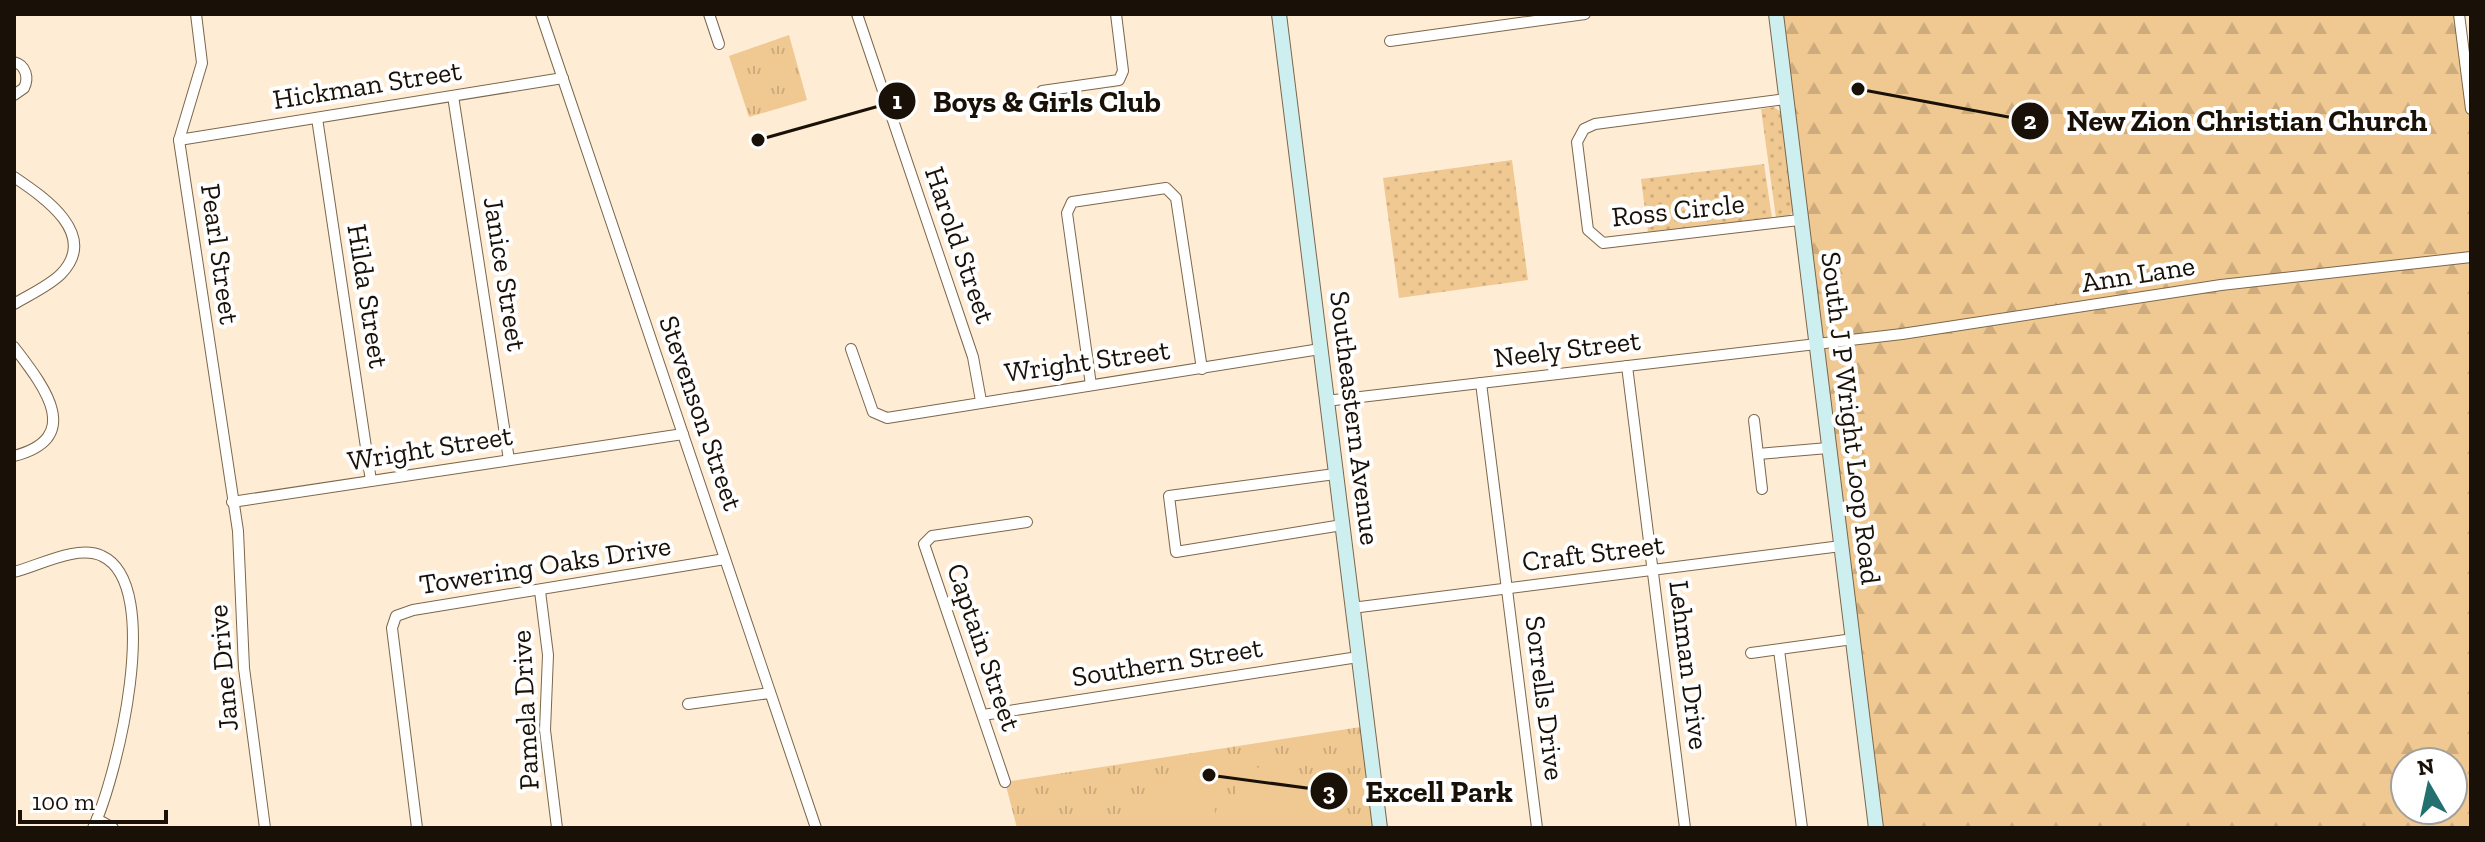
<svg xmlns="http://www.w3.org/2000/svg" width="2485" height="842" font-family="'Zilla Slab',serif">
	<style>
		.grass { fill: url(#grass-dots) }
		.forest { fill: url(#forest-firs); fill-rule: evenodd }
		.park { fill: url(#park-tufts) }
		.pitch { fill: #f0c891 }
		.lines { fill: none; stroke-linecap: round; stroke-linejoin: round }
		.street-casing { stroke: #7b674c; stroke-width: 12 }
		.secondary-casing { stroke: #7b674c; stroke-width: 16 }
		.street { stroke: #fff; stroke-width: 10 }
		.secondary { stroke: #ceefef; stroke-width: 14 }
		.labels { text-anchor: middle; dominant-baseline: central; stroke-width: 8; stroke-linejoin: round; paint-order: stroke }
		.street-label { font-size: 28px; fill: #191107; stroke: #fff }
		.leader { fill: none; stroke: #191107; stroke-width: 3 }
		.callout-dot { fill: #191107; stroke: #fff; stroke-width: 3 }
		.mark-label { font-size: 24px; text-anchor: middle; font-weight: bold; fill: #fff }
		.callout-label { font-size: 30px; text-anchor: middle; font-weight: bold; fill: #191107; stroke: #fff; stroke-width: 8; stroke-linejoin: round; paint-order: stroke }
	</style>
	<defs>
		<pattern id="grass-dots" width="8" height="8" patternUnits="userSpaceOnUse" patternTransform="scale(2)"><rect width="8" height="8" fill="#f0c891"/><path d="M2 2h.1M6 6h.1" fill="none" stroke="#cdab7c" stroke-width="1.8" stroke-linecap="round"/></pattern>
		<pattern id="forest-firs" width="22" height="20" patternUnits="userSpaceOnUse" patternTransform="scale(2)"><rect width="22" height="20" fill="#f0c891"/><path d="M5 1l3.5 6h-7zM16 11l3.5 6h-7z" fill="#cdab7c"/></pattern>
		<pattern id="park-tufts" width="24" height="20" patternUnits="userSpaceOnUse" patternTransform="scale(2)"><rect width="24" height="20" fill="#f0c891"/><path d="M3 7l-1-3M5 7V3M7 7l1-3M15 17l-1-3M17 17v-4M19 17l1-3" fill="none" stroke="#cdab7c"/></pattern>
	</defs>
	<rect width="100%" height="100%" fill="#ffecd4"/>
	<g class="grass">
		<polygon points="1774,107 1782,113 1794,210 1789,216 1776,218 1761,109"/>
		<polygon points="1512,160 1528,280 1399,298 1383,178"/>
		<polygon points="1764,164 1772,218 1648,232 1641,179"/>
	</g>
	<path class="forest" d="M 1776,14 L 2459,14 L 2471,109 L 2471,828 L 1875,828 ZM 2405,762 L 2453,762 L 2453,810 L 2405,810 Z"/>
	<g class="park">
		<polygon points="789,35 807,100 749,117 729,56"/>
		<polygon points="1367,726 1380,828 1017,828 1005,782"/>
	</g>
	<g class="pitch">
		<path d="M 1268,767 C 1304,777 1327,791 1341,828 L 1240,828 L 1233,769 Z"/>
		<path d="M 1210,772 L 1217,828 L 1128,828 C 1147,788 1169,780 1210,772 Z"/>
	</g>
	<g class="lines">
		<defs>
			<g id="street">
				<polyline points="196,14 202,63 179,140 238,531 244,668 265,828"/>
				<polyline points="541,14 816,828"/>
				<polyline points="709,14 719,44"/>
				<polyline points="857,14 973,357 981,401"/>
				<polyline points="2459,14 2471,109"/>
				<polyline points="1390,41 1585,14"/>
				<path d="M 14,62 C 26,65 29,78 24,88 L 14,95"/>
				<polyline points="1042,91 1119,80 1123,71 1116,14"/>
				<polyline points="453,96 509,460"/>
				<polyline points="1786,99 1595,124 1584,129 1577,142 1588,230 1603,243 1799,220"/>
				<polyline points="317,118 371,481"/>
				<polyline points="179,140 563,78"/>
				<path d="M 14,177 C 42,196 100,234 61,274 C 49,286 29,295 14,304"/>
				<path d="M 14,347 C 42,384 86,437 14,456"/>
				<polyline points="851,349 873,412 887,418 1320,349"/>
				<polyline points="1627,366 1685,828"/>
				<polyline points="1481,383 1537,828"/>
				<polyline points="1091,385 1067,213 1072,202 1166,188 1176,198 1202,369"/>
				<polyline points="1326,401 1902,334 2221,285 2471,257"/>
				<polyline points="1754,420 1762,489"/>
				<polyline points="1758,454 1828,448"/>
				<polyline points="1335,474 1169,496 1176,552 1342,525"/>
				<polyline points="232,502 683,434"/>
				<path d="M 14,572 C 38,566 78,544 102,556 C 165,585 116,780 93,828"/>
				<polyline points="540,591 548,655 545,730 557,828"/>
				<polyline points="1352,608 1841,546"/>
				<polyline points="1779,650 1802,828"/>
				<polyline points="1751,653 1853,639"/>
				<polyline points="688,704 770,693"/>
				<polyline points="983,715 1358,657"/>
				<polyline points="1005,782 924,544 932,536 1027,522"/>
				<polyline points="97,819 113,828"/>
				<polyline points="417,828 392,628 396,616 413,610 725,559"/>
			</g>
			<g id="secondary">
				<polyline points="1279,14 1380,828"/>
				<polyline points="1776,14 1876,828"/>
			</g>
		</defs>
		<use href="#street" class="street-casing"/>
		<use href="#secondary" class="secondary-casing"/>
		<use href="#street" class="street"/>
		<use href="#secondary" class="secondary"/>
	</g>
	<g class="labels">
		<g class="street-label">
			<text transform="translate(367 85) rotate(-9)">Hickman Street</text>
			<text transform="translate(1678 210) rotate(-6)">Ross Circle</text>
			<text transform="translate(960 245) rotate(71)">Harold Street</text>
			<text transform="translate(220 254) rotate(82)">Pearl Street</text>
			<text transform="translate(505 274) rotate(81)">Janice Street</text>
			<text transform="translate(2138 274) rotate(-9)">Ann Lane</text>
			<text transform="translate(368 296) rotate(81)">Hilda Street</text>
			<text transform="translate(1567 349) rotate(-7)">Neely Street</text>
			<text transform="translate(1087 361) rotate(-8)">Wright Street</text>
			<text transform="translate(701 413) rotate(71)">Stevenson Street</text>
			<text transform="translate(1355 418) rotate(83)">Southeastern Avenue</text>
			<text transform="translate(1851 418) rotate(83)">South J P Wright Loop Road</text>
			<text transform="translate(430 448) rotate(-9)">Wright Street</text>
			<text transform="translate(1593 553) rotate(-7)">Craft Street</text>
			<text transform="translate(545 565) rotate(-9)">Towering Oaks Drive</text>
			<text transform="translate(984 647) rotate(71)">Captain Street</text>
			<text transform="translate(1167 662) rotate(-9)">Southern Street</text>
			<text transform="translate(1689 665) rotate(83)">Lehman Drive</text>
			<text transform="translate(223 668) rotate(-95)">Jane Drive</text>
			<text transform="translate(1545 698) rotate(83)">Sorrells Drive</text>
			<text transform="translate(525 710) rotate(-93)">Pamela Drive</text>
		</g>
	</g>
	<path class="leader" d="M758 140L897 101M1858 89L2030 121M1209 775L1329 791"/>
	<g class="callout-dot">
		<circle cx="758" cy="140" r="8"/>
		<circle cx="1858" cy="89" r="8"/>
		<circle cx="1209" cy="775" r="8"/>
		<circle cx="897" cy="101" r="20"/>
		<circle cx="2030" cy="121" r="20"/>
		<circle cx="1329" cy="791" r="20"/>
	</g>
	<g class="mark-label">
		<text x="897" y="109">1</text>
		<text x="2030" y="129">2</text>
		<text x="1329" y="800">3</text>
	</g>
	<g class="callout-label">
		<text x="1047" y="112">Boys &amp; Girls Club</text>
		<text x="2247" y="131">New Zion Christian Church</text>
		<text x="1439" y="802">Excell Park</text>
	</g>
	<rect width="2485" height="842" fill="none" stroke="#191107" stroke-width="32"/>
	<g transform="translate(2429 786) rotate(351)"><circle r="38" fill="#ffffff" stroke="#a3a09c" stroke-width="2"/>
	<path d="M0-6L14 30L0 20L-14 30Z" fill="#246f6f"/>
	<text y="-12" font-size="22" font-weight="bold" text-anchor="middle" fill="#191107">N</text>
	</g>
	<path d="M20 810v12h146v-12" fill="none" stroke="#191107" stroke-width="4"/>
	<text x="32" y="810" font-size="24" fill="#191107" stroke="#ffffff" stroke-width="6" paint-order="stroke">100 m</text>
</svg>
